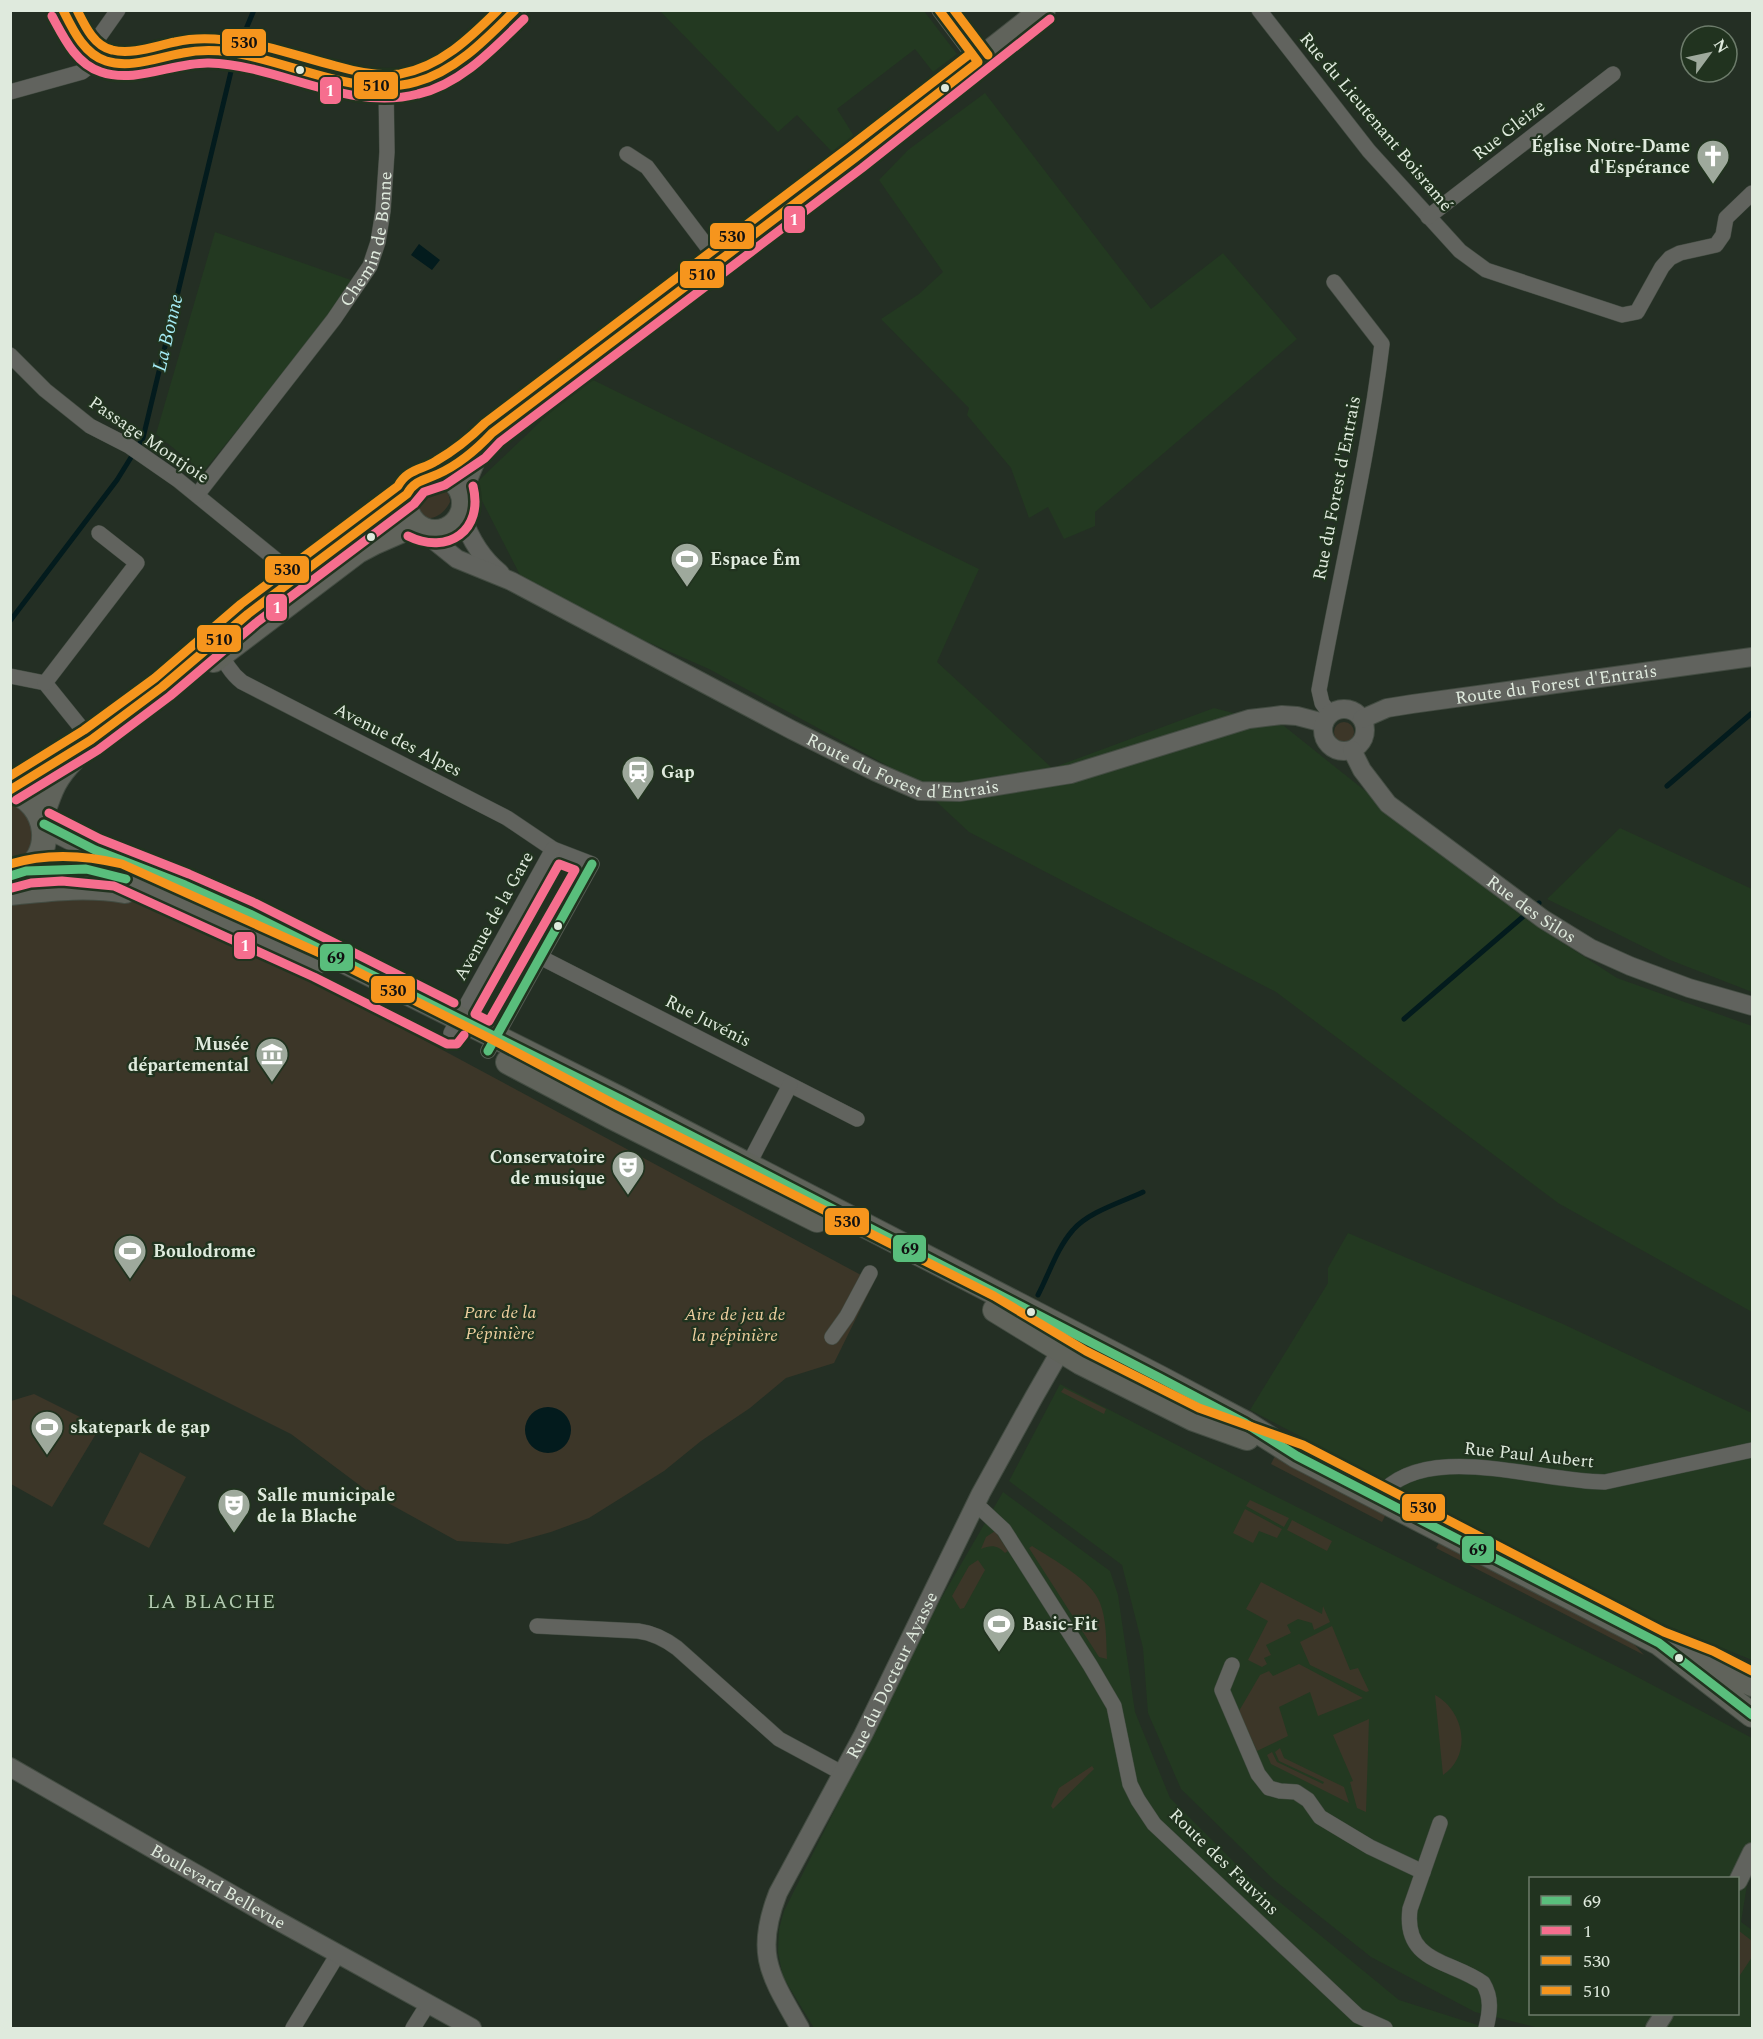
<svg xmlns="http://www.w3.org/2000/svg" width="1763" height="2039" font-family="Spectral,serif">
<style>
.built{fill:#233921;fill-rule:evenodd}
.green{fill:#3c3628}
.water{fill:#031b1d}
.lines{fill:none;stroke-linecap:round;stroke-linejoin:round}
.stream{stroke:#031b1d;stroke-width:5}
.minor-casing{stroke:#434c42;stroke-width:16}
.tertiary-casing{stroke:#434c42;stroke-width:20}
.secondary-casing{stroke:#434c42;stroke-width:22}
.primary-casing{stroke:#434c42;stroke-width:26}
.minor{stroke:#61635e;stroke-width:15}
.tertiary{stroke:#61635e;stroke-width:18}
.secondary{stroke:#61655f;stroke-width:21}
.primary{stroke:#60635b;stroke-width:24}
.bus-1-casing{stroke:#21331f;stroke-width:14}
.bus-2-casing{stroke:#21331f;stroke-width:14}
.bus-3-casing{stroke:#21331f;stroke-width:14}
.bus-4-casing{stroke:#21331f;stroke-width:14}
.bus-1{stroke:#59be7c;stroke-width:9}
.bus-2{stroke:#f66e8e;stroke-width:9}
.bus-3{stroke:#f6951d;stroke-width:9}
.bus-4{stroke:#f6951d;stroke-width:9}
.bus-dot{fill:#dfeadd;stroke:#21331f;stroke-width:2}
.labels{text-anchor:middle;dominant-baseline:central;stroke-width:4.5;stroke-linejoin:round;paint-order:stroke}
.street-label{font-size:18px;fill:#dfeadd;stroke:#21331f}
.poi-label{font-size:18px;font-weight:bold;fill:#dfeadd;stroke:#21331f;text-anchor:start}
.park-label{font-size:18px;font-style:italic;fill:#edce9e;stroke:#21331f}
.water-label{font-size:20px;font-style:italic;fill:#a4ebf4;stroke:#21331f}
.neighbourhood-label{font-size:20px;letter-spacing:1.5px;fill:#b2c9b0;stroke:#21331f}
.line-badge{stroke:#21331f;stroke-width:2}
.badge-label{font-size:16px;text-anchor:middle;font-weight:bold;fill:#fff}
.pale-badge-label{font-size:16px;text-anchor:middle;font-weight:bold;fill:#111}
</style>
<rect width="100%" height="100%" fill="#242f24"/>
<!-- built -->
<path class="built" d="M660,11H924L957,54L933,72L915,49L837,109L854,136L834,154L797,115L778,132Z
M985,93L1151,309L1223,253L1297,339L1095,512V526L1064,539L1048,507L1029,518L1011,468L967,415L969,408L881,319L919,294L943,272L879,180L908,150Z
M215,232L351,280L335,310L203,472L156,434Z
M587,377L979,569L937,662L1052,768L1214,708L1284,726L1523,917L1617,978L1752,1026V1312L1558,1203L1276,992L969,832L912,779L709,669L609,625L522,579L474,485Z
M1620,828L1752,889V992L1670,960L1547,899Z
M1348,1233L1563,1324L1752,1413V1660L1646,1617L1250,1410L1328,1283V1268Z
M1060,1384L1271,1494L1628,1672L1752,1738V1854L1741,1922L1752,1930V2028H1539L1475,2012L1371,1957L1274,1880L1181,1789L1148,1713L1143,1648L1122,1565L1009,1481ZM1530,1878H1738V2014H1530Z
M1003,1492L1110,1571L1118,1595L1135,1712L1170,1798L1248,1876L1399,2000L1487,2028H814L783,1977L778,1952L779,1929L784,1911L939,1602Z"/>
<!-- green -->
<path class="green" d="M437,489C446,489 450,494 450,502C446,511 436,520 425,518L419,512V502L424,496Z
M1334 732a10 10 0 1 1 20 0a10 10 0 1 1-20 0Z
M11,804L17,806L27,814L34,838L27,856L11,866Z
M113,893L153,904L251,947L874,1282L834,1363L786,1378L750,1408L701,1441L664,1471L589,1518L551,1532L508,1544L457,1541L370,1493L291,1434L11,1294V900Z
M1064,1388L1106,1409L1104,1414L1061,1392Z
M34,1394L100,1427L52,1507L11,1484V1401Z
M140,1452L186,1477L149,1548L103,1524Z
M1275,1456L1386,1514L1382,1522L1271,1464Z
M1250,1500L1289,1518L1284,1527L1246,1506Z
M1245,1509L1282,1529L1277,1538L1259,1531L1253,1543L1233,1533Z
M1292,1520L1332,1541L1327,1551L1287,1530Z
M995,1531L1008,1551L1005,1553C997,1545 991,1545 981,1549L986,1537Z
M1439,1543L1632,1642L1644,1655L1436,1548Z
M1032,1546C1052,1559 1092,1580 1100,1603C1107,1621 1106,1641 1107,1659L1099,1657L1029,1548Z
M978,1560L985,1570L964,1608L960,1609L952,1596L969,1566Z
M1261,1582L1322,1614L1323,1606L1330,1622L1314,1630L1312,1623L1298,1619L1287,1625L1291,1633L1266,1645L1271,1655L1264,1658L1267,1664L1262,1667L1248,1660L1268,1621L1246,1609Z
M1332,1626L1350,1670L1358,1668L1369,1691L1366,1692L1310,1665L1300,1642Z
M1299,1664L1363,1698L1318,1716L1310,1692L1279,1707L1288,1736L1257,1751L1239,1711L1260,1675L1269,1671L1273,1676Z
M1435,1695C1464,1711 1473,1754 1443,1775Z
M1369,1719L1366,1812L1357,1808L1350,1782L1353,1781L1333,1735Z
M1280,1748L1284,1758L1344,1787L1349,1803L1271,1764L1267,1755L1272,1752L1277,1762L1323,1784L1324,1782L1279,1761L1275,1752Z
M1092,1766L1094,1769L1053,1809L1051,1806L1059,1788Z
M1738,1930L1752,1941V1957L1738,1978Z"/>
<!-- water -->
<path class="water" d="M419,244L440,260L432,270L411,255Z
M525 1430a23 23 0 1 1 46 0a23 23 0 1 1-46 0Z"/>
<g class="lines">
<!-- stream -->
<path class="stream" d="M238,48L254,10
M10,621L117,480L143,438L234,59
M1667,786L1752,713
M1404,1019L1539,903
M1038,1295C1049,1274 1057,1248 1073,1230C1088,1212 1122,1202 1143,1192"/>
<!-- minor casing -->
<g class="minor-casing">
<g id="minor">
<path d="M939,10L978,62"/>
<path d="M1259,10L1369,151L1460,251L1486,270L1622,315L1637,312L1662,267L1670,258L1680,253L1716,245L1723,235L1726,218L1752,193"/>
<path d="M89,51L118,10"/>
<path d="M10,92L82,72L99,59"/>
<path d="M627,154L647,167L718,261"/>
<path d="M1428,217L1613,74"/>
<path d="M10,355L45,390L90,426L129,446L178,480L296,576"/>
<path id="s1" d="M197,495L334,319L370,266L378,242L383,211L387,152L386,86"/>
<path d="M222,648C221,660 233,675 242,682L507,818L553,849L592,864L488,1051"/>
<path d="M10,676L45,683L91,740"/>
<path d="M45,683L137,563L99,533"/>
<path d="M1330,714L1322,703L1319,690C1340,574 1368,460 1382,344L1334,282"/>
<path d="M540,957L857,1119"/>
<path d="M451,1033L553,849"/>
<path d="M744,1173L790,1085"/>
<path d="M832,1337L847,1316L870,1273"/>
<path d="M1378,1497C1425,1438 1541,1483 1605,1482L1752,1450"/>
<path d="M976,1504L1004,1530L1090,1665L1114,1706L1130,1784L1138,1800L1154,1824L1358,2016L1385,2028"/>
<path d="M537,1626L638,1631C653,1633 665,1639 677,1648L779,1739L842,1773"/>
<path d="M1232,1665L1222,1690L1258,1774L1269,1788L1280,1791L1296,1792L1308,1800L1320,1817L1370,1847L1423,1872"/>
<path d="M1440,1823L1410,1909C1403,1963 1451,1960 1483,1983C1492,1998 1490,2012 1486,2028"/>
<path d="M293,2028L338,1954"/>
<path d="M413,2028L428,2004"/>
</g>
</g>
<!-- tertiary casing -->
<g class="tertiary-casing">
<g id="tertiary">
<path d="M462,516C470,539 481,558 500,573"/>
<path id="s2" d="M421,530L457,559L511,581L792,730L876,772L920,791L960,792L1071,774L1249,719L1282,715L1297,716L1324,723"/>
<circle cx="1344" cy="730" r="21"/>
<path id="s3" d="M1362,719L1387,708L1412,704L1752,657"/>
<path id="s4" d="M1352,750L1362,770L1388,804L1543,919L1590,948L1630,966L1689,988L1752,1006"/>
<path id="s5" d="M10,1767L273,1918L472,2028"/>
<path d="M1738,1881L1752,1852"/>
<path id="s6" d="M800,2028C770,1975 754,1954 778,1893L863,1735L981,1493L1034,1397L1061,1350L1070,1343"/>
<path d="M1655,2028L1664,2014"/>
</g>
</g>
<!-- secondary casing -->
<g class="secondary-casing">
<path id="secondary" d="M63,10C73,29 84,54 105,61C126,69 164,55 186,52C199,50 213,51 227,52C264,57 301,70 337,79C358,84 379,89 400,86C447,80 483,41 516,10"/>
</g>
<!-- primary casing -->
<g class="primary-casing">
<path id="primary" d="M406 503a29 29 0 1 1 58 0a29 29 0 1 1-58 0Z
M461,489L478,448L492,433L855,158L1043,10
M214,660L358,551L375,542L414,525
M10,790L91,740L162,687L248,614L407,494
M10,791C50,801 57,858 19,874
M41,818C50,792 53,779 73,759
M44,824L95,850L185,885L250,914L620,1099L1160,1378L1245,1423L1297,1456L1659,1643L1752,1715
M26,871L86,869L118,875L314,964
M10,893C49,889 86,884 125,891
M508,1062L612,1117L817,1220
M995,1310L1080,1362L1194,1419L1247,1438
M1687,1652L1752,1684"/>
</g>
<!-- minor -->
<use href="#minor" class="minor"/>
<!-- tertiary -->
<use href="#tertiary" class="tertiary"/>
<!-- secondary -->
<use href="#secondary" class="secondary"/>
<!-- primary -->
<use href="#primary" class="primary"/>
<!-- bus-1 casing -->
<g class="bus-1-casing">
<path id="bus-1" d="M44,824L95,850L185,885L250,914L620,1099L1160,1378L1245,1423L1297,1456L1659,1643L1752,1715
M10,876L26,871L86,869L126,879
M488,1051L592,864"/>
</g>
<!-- bus-2 casing -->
<g class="bus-2-casing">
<path id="bus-2" d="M52,16C64,38 76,64 101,72C136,84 174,62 209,63C279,65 348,112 418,94C461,84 494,48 524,19
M408,536C448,556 484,530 473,486
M16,800L98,750L170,696L256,623L414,504L424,492L445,485L485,458L500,442L862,168L1050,19
M49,813L100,839L189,874L255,903L454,1003
M559,864L575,870L489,1021L475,1014Z
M12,888L31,883L62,881L114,886L314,977L447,1044H457L464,1035"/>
</g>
<!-- bus-3 casing -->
<g class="bus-3-casing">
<path id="bus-3" d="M77,10C85,26 94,46 112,50C132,55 155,46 175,42C192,38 208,38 225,40C263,43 300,57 336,66C357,72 379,77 400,74C440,67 470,38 498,10
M954,10L988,55
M10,776L84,730L155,678L241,604L398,486C407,469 422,470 436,461C455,450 470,438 485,423L848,148L971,53
M10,864C46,853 85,855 122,864L324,955L493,1040L618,1106L994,1296L1086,1351L1199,1408L1303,1445L1664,1632L1713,1651L1752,1671"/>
</g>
<!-- bus-4 casing -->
<g class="bus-4-casing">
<path id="bus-4" d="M63,10C73,30 84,54 106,61C131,69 159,57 183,53C198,50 214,50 229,52C288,60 357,99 416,82C456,71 487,38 515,10
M939,10L978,62
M10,790L91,740L162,687L248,614L407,494C415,480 425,480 438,474C458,465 477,449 492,433L855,158L978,62"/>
</g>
<!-- bus-1 -->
<use href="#bus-1" class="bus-1"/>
<!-- bus-2 -->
<use href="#bus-2" class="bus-2"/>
<!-- bus-3 -->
<use href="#bus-3" class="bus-3"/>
<!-- bus-4 -->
<use href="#bus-4" class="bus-4"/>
</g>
<!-- icons -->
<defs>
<g id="church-pin" transform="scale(1.725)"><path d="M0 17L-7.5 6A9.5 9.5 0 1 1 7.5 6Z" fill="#9ea99c" stroke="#21331f"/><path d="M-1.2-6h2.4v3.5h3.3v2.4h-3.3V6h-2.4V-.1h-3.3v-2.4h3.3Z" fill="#fff"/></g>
<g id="stadium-pin" transform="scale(1.725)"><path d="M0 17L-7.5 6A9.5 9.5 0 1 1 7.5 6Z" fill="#9ea99c" stroke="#21331f"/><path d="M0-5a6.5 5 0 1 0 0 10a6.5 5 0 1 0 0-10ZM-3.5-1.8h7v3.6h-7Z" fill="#fff"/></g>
<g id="station-pin" transform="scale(1.725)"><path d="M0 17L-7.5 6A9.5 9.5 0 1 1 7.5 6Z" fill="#9ea99c" stroke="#21331f"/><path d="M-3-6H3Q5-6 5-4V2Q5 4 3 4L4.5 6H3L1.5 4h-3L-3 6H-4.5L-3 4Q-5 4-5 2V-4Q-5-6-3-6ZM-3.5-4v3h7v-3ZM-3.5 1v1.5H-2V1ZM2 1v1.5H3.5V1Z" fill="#fff"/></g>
<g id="museum-pin" transform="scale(1.725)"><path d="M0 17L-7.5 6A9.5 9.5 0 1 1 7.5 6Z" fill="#9ea99c" stroke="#21331f"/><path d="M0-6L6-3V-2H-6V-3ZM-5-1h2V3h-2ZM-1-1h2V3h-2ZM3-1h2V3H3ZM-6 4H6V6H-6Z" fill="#fff"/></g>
<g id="theatre-pin" transform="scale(1.725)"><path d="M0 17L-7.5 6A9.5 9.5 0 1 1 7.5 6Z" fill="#9ea99c" stroke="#21331f"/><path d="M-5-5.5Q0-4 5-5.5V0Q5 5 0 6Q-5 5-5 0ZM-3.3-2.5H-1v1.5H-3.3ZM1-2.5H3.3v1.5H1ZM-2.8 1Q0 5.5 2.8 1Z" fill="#fff"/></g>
</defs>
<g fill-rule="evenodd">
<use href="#church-pin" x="1713" y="156"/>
<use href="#stadium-pin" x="687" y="559"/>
<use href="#station-pin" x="638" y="772"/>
<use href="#museum-pin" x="272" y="1054"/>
<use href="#theatre-pin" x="628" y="1167"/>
<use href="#stadium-pin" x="130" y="1251"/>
<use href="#stadium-pin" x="47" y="1427"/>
<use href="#theatre-pin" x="234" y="1505"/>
<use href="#stadium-pin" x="999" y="1624"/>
</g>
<!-- markers -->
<g class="bus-dot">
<circle cx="300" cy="70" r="5"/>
<circle cx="945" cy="88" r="5"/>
<circle cx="371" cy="537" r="5"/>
<circle cx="558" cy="926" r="5"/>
<circle cx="1031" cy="1312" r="5"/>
<circle cx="1679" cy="1658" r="5"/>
</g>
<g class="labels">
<!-- street labels -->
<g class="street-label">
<text transform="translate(1376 122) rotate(50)">Rue du Lieutenant Boisramé</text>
<text transform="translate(1509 130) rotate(-38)">Rue Gleize</text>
<text stroke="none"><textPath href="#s1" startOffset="312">Chemin de Bonne</textPath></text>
<text transform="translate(149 440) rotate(34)">Passage Montjoie</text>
<text transform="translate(1337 488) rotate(-79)">Rue du Forest d'Entrais</text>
<text stroke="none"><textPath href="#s3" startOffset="198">Route du Forest d'Entrais</textPath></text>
<text transform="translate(398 740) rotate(27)">Avenue des Alpes</text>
<text stroke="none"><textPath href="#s2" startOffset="542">Route du Forest d'Entrais</textPath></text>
<text stroke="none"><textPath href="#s4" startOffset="243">Rue des Silos</textPath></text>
<text transform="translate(494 916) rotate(-61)">Avenue de la Gare</text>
<text transform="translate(708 1021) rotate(27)">Rue Juvénis</text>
<text transform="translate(1529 1455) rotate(6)">Rue Paul Aubert</text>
<text stroke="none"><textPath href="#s6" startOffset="390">Rue du Docteur Ayasse</textPath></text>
<text transform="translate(1224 1862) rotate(44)">Route des Fauvins</text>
<text stroke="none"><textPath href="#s5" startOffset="240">Boulevard Bellevue</textPath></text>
</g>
<!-- poi labels -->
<g class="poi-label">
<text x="1690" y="146" text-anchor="end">Église Notre-Dame<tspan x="1690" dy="21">d'Espérance</tspan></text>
<text x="710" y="559">Espace Êm</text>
<text x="661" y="772">Gap</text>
<text x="249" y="1044" text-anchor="end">Musée<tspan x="249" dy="21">départemental</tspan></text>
<text x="605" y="1157" text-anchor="end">Conservatoire<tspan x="605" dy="21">de musique</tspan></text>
<text x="153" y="1251">Boulodrome</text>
<text x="70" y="1427">skatepark de gap</text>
<text x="257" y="1495">Salle municipale<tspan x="257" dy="21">de la Blache</tspan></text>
<text x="1022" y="1624">Basic-Fit</text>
</g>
<!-- park labels -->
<g class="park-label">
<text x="500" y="1312">Parc de la<tspan x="500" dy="21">Pépinière</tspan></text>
<text x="735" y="1314">Aire de jeu de<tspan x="735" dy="21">la pépinière</tspan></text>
</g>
<!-- water labels -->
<g class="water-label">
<text transform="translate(168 333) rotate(-77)">La Bonne</text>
</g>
<!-- neighbourhood labels -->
<g class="neighbourhood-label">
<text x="212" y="1602">LA BLACHE</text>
</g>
</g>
<g class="line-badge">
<rect x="221" y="28" width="46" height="29" rx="6" fill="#f6951d"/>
<rect x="353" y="71" width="46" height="29" rx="6" fill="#f6951d"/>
<rect x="319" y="76" width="23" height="29" rx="6" fill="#f66e8e"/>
<rect x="783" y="205" width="23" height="29" rx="6" fill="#f66e8e"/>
<rect x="709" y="222" width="46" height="28" rx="6" fill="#f6951d"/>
<rect x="679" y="260" width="46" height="29" rx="6" fill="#f6951d"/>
<rect x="264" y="555" width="46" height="29" rx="6" fill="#f6951d"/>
<rect x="265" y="593" width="23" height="29" rx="6" fill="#f66e8e"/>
<rect x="196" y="624" width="46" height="29" rx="6" fill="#f6951d"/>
<rect x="233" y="931" width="23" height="29" rx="6" fill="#f66e8e"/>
<rect x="319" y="943" width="35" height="29" rx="6" fill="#59be7c"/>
<rect x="370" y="975" width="46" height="29" rx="6" fill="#f6951d"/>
<rect x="824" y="1207" width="46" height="29" rx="6" fill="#f6951d"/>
<rect x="892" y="1234" width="35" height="29" rx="6" fill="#59be7c"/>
<rect x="1401" y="1493" width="45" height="29" rx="6" fill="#f6951d"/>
<rect x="1461" y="1535" width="34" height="29" rx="6" fill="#59be7c"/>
</g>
<g class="badge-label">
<text x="330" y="96">1</text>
<text x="794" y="225">1</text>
<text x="277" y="613">1</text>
<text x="245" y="951">1</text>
</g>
<g class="pale-badge-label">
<text x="244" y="48">530</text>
<text x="376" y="91">510</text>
<text x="732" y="242">530</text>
<text x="702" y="280">510</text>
<text x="287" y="575">530</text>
<text x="219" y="645">510</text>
<text x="336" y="963">69</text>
<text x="393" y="996">530</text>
<text x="847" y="1227">530</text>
<text x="910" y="1254">69</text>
<text x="1423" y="1513">530</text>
<text x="1478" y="1555">69</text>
</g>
<!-- border -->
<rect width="1763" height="2039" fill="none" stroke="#dfeadd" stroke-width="24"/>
<!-- legend -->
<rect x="1529" y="1877" width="210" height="138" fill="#21331f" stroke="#6d7c6b" stroke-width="1.5"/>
<rect x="1541" y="1896" width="30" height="9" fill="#59be7c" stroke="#6d7c6b" stroke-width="1.5"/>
<text x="1583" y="1907" font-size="18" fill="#dfeadd">69</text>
<rect x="1541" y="1926" width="30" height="9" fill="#f66e8e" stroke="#6d7c6b" stroke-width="1.5"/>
<text x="1583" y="1937" font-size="18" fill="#dfeadd">1</text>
<rect x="1541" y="1956" width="30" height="9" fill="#f6951d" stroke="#6d7c6b" stroke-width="1.5"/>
<text x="1583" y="1967" font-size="18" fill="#dfeadd">530</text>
<rect x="1541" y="1986" width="30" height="9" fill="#f6951d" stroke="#6d7c6b" stroke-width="1.5"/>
<text x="1583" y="1997" font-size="18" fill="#dfeadd">510</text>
<!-- north arrow -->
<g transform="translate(1709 54) rotate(57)"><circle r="28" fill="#21331f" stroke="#6d7c6b" stroke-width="1.5"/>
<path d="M0-4.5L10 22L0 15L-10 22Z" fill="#9ea99c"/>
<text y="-9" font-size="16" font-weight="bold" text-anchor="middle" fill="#dfeadd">N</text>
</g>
</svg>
